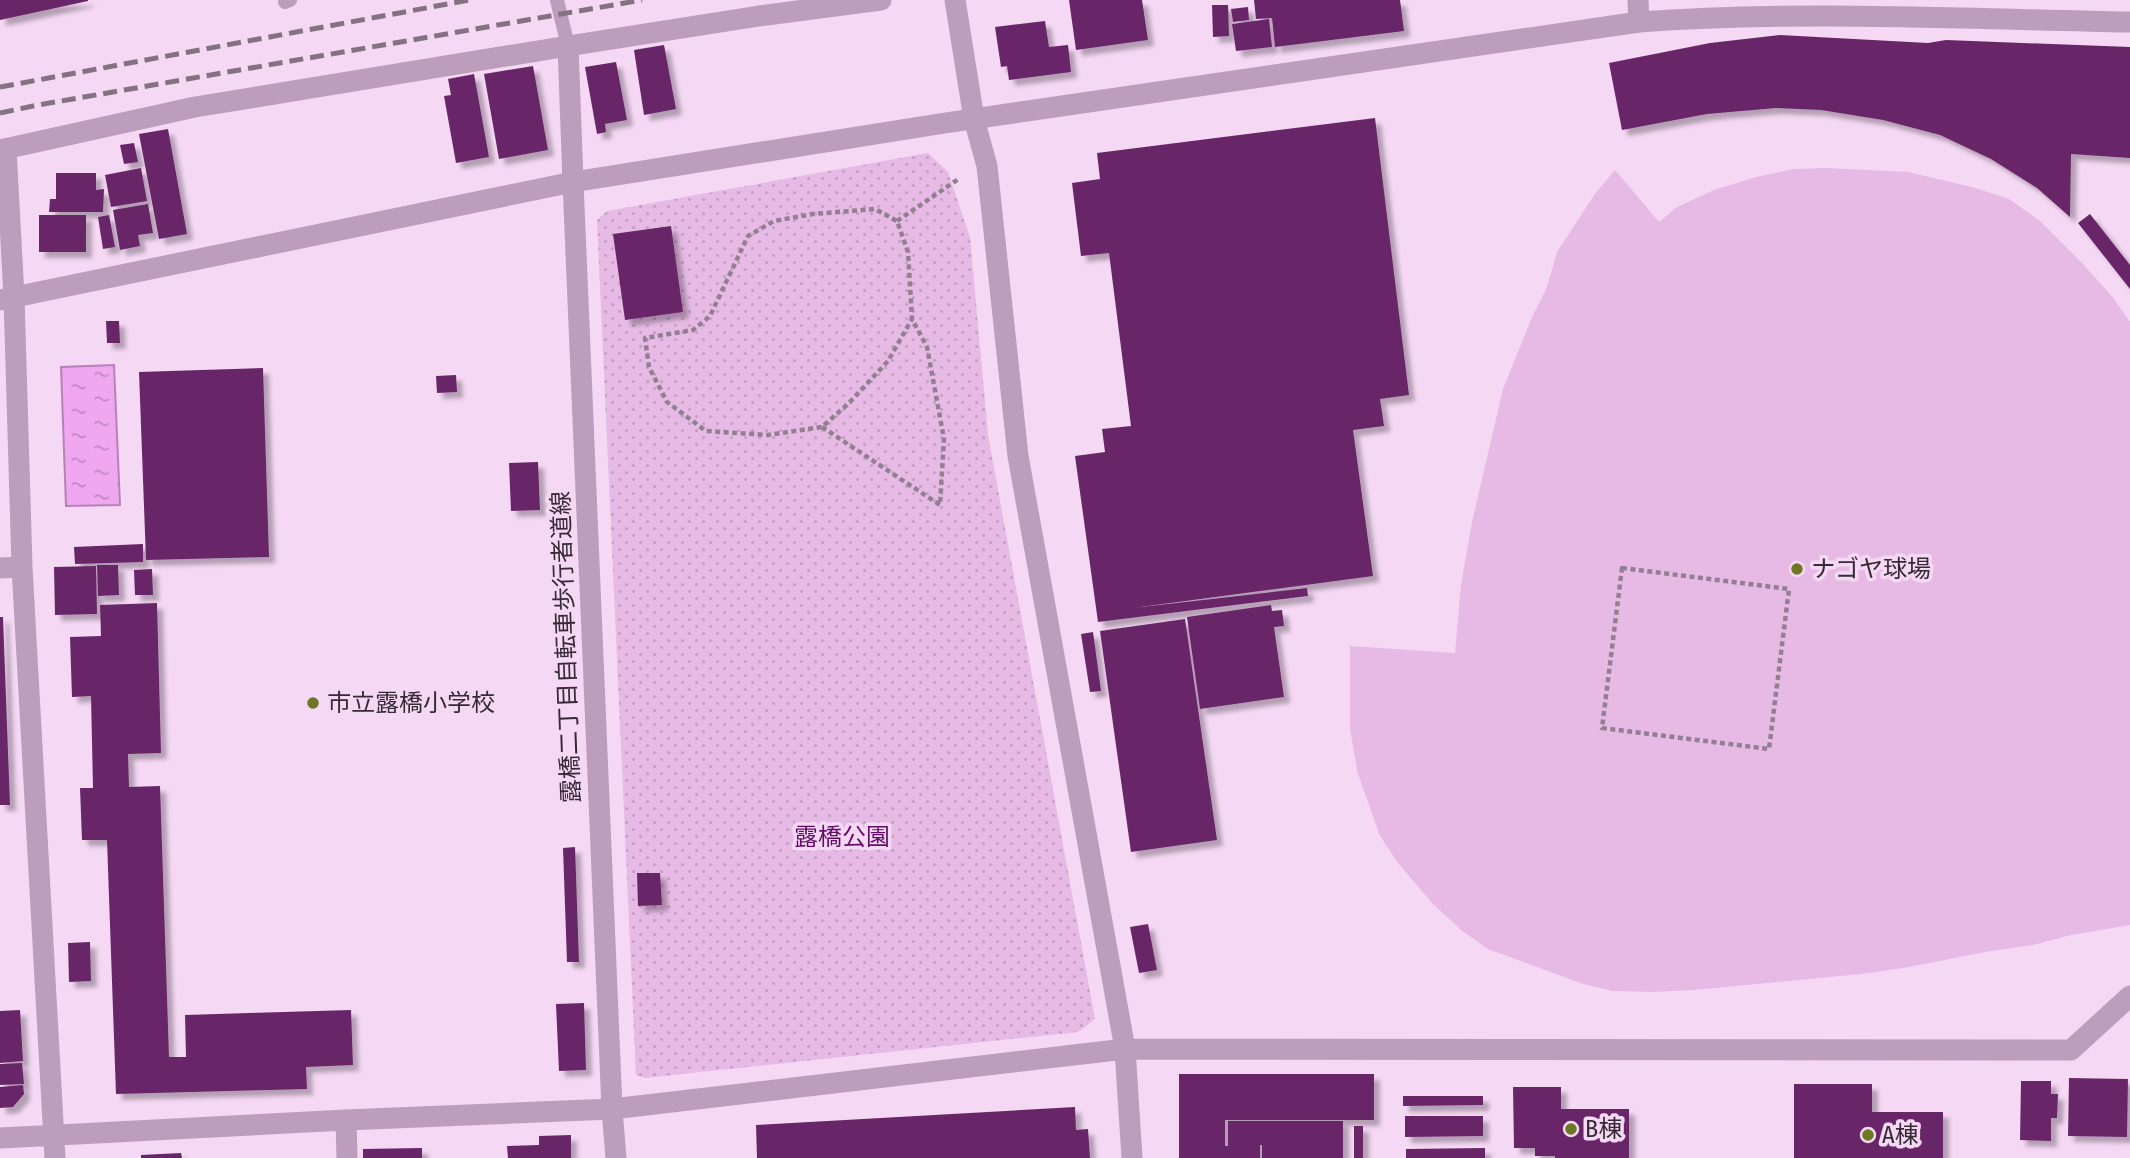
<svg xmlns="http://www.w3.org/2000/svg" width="2130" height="1158" font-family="'Fira Sans Condensed','Noto Sans JP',sans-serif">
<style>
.grass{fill:#e6bae4}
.park{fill:url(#park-dots)}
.water{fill:url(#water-ripples);stroke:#b782b7;stroke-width:2}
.building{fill:#672768;filter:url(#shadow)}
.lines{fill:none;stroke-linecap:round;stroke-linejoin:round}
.path{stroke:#937f92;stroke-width:4.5;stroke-dasharray:5 3.5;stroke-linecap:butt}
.service{stroke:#bc9dbb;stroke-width:14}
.pedestrian{stroke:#bc9dbb;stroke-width:21}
.minor{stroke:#bc9dbb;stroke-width:21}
.tertiary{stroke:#bc9dbb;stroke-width:21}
.rail{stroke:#847283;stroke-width:5;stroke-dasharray:14 7;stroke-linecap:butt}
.poi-dot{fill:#6d7824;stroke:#f5d8f4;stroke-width:2.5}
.labels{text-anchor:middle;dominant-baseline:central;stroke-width:7;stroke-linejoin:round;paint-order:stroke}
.poi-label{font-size:24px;fill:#352a35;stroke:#f5d8f4;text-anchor:start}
.street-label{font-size:24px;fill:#352a35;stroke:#f5d8f4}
.park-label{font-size:24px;fill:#640d67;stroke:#f5d8f4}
</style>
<defs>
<pattern id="park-dots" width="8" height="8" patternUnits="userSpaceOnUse" patternTransform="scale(1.75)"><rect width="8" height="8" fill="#e6bae4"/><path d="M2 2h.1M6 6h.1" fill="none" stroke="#c6a0c4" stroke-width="1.8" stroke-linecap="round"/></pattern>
<pattern id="water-ripples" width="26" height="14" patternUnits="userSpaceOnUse" patternTransform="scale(1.75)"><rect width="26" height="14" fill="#efa7ef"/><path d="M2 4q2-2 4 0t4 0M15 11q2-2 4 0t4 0" fill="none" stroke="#c288c2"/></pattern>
<filter id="shadow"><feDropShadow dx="6" dy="6" stdDeviation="2" flood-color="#0004"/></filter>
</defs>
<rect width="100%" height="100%" fill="#f5d8f4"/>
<!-- grass -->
<path class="grass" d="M1826,168L1908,172L1972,187L2009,199L2040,221L2079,260L2111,295L2130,322V925L2071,935L2033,945L1991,951L1903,968L1861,974L1694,990L1653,992L1613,991L1583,984L1488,949L1461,930L1432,903L1398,863L1380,836L1358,774L1350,729V646L1455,653L1461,585L1472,522L1503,389L1533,315L1547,287L1557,252L1595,194L1615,170L1659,222L1677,207L1714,190L1756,177L1794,169Z"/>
<!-- park -->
<path class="park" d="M928,153L948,172L970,237L988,435L1095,1019L1078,1032L645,1078L636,1075L597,220L607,211Z"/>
<!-- water -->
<path class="water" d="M114,365L120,505L66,506L61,367Z"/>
<!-- building -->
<path class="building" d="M0,0H88V1L0,20Z
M1069,0H1142L1148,40L1076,50Z
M1254,0H1400L1404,31L1275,47L1272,18L1256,19Z
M1212,5H1228L1229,36L1213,37Z
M1248,7L1249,20L1233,22L1231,9Z
M1269,19L1272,47L1236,51L1232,24Z
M1045,21L1049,47L1068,45L1071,72L1009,80L1007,66L1001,67L995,27Z
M1780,35L1928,43L1946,40L2130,47V158L2071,154L2070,217L2037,188L1991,159L1940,135L1883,120L1821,110L1776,108L1707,114L1622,130L1609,63L1710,43Z
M664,45L676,109L644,115L634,50Z
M616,62L627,120L605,124L606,132L597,134L585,67Z
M533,66L548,150L499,159L484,74Z
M474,74L489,157L456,163L444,96L451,95L448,79Z
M1375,118L1409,395L1380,399L1384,426L1353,430L1373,576L1133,608L1307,588L1308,596L1098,622L1075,456L1105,452L1102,429L1131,426L1109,253L1081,256L1072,183L1100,179L1097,153Z
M168,129L187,234L159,239L139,134Z
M134,143L138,162L124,164L120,145Z
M141,168L147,201L111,207L105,175Z
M56,173H96V190L104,189L103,212H49L50,199H56Z
M148,204L153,233L138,235L140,246L120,250L113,210Z
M2090,214L2130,265V289L2078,223Z
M39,215H86V252H39Z
M109,215L115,247L103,249L98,217Z
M671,226L683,312L625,320L613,234Z
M106,321H119L120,343H107Z
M263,368L269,557L146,560L139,372Z
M456,375L457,392L437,393L436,376Z
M538,462L540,510L511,511L509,463Z
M143,544V562L75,564L74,547Z
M97,565H118L119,595L98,596Z
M96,566L97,614L55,615L54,567Z
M152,569L153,595H135L134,570Z
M157,603L161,753L128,754L129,787L160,786L169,1057H186L185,1015L351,1010L353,1065L306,1067L307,1089L116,1094L107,840H82L80,788H93L91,696L72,697L70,637L101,636L100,605Z
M1271,605L1272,611L1282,610L1284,626L1274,627L1284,697L1200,709L1187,617Z
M0,617H3L10,805H0Z
M1185,619L1217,840L1131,852L1100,631Z
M1093,632L1101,691L1090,692L1081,634Z
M575,847L579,962H567L563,848Z
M637,873H660L662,905L638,906Z
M1148,924L1157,970L1139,973L1130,927Z
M90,942L91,981L69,982L68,943Z
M584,1003L586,1070L559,1071L556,1004Z
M20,1010L23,1061L0,1063V1011Z
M22,1063L24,1084L0,1085V1064Z
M1179,1074H1374V1120H1225V1146H1228V1121H1343V1158H1262V1145H1260V1158H1179Z
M2069,1078L2128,1079L2127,1137L2068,1136Z
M2021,1081H2051V1094H2058L2057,1118H2051V1141L2020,1140Z
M1794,1084H1872V1112H1943V1158H1794Z
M23,1085L24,1094L13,1107L0,1108V1087Z
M1513,1087H1561V1109H1629V1158H1555V1156H1535V1148H1514Z
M1403,1096H1483V1105L1403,1106Z
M1075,1107L1076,1130L1088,1129L1090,1158H757L756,1125Z
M1405,1116H1483V1136L1405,1137Z
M1354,1126H1363V1158H1354Z
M571,1135V1158H508L507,1146L539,1145V1136Z
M422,1148V1158H363V1149Z
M1485,1148V1158H1406V1149Z
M181,1153L182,1158H141V1155Z"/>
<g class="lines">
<!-- path -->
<path class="path" d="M897,221L960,178
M822,427L940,505L944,439L927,347L912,319L908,252L897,221L875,209L813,214L774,221L748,236L710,316L693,330L645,338L649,367L667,402L706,431L768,435L822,427L849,403L888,361L912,319
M1622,568L1789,589L1769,749L1602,728Z"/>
<!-- service -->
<path class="service" d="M557,0L568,46
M285,2L290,0"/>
<!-- pedestrian -->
<path class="pedestrian" d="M573,182L612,1109"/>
<!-- minor -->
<path class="minor" d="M955,0L974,119L987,166L1018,456L1125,1049L1132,1158
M1638,0L1639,22
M568,46L573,182
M6,149L14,297L22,567L55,1158
M0,150L195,107L568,46L759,16L881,0
M0,568L22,567
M612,1109L616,1158
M346,1120L347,1158
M0,1138L346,1120L612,1109L1125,1049L2071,1050L2130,996"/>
<!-- tertiary -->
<path class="tertiary" d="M0,300L573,182L945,123L1639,22C1802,10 1967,19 2130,22"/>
<!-- rail -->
<path class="rail" d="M0,87L469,0
M0,113L38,105L642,0"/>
</g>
<!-- markers -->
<g class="poi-dot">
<circle cx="1797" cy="569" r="7"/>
<circle cx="313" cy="703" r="7"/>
<circle cx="1571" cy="1129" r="7"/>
<circle cx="1868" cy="1135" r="7"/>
</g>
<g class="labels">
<!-- poi labels -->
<g class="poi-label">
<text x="1811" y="569">ナゴヤ球場</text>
<text x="327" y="703">市立露橋小学校</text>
<text x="1585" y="1129">B棟</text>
<text x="1882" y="1135">A棟</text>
</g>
<!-- street labels -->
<g class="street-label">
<text transform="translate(566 647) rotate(-92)">露橋二丁目自転車歩行者道線</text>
</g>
<!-- park labels -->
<g class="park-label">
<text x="842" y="837">露橋公園</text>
</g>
</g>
</svg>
